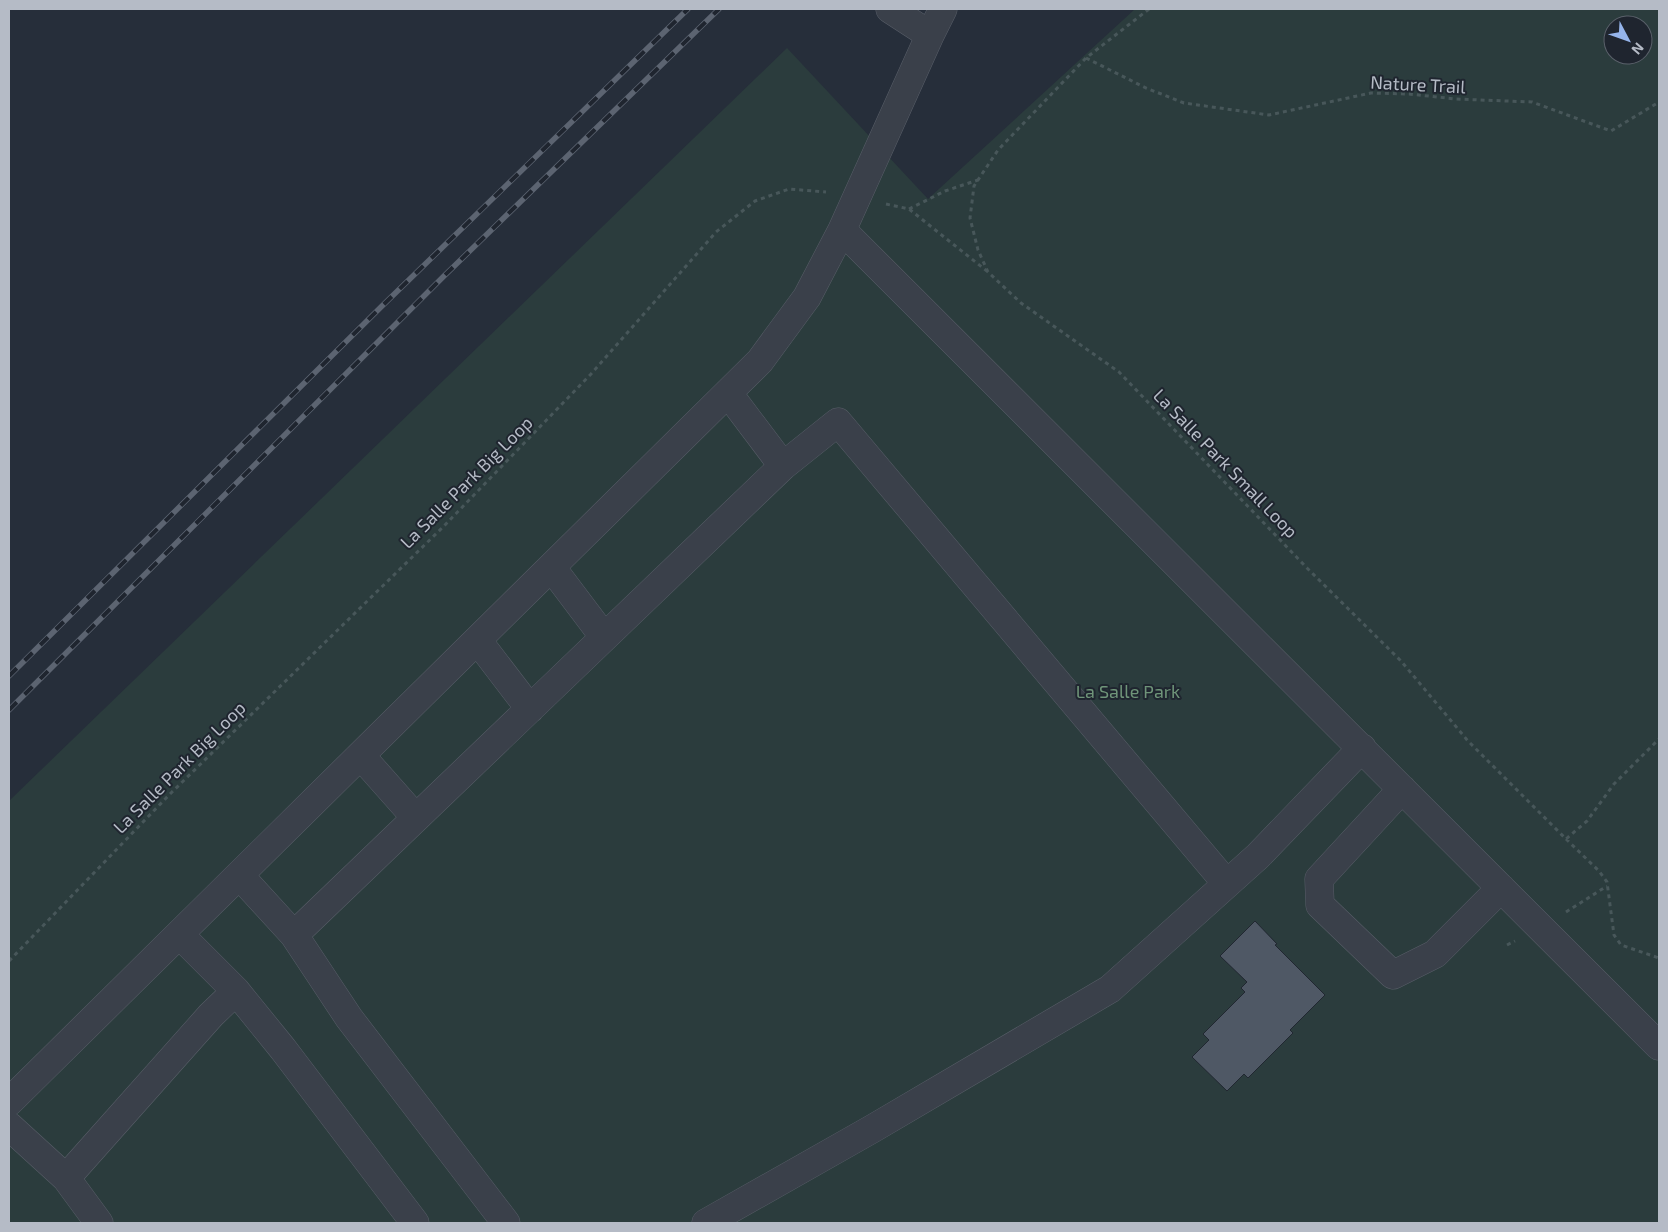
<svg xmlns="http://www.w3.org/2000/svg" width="1668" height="1232" font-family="'Exo 2',sans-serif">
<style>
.green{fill:#2b3c3d;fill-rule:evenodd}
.building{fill:#4f5865;stroke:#212731}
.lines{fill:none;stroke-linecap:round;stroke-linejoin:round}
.minor-casing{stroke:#585e68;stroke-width:29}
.path{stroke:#48575a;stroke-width:3;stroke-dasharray:4 4;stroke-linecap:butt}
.minor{stroke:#3a404a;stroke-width:28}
.rail-casing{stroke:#5c6471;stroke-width:5.5}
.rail{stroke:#1f252f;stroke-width:4;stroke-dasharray:11;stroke-linecap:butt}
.labels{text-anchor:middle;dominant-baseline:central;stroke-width:4;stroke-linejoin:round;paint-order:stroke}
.street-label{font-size:18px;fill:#b5bbc6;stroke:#1f252f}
.park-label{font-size:18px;fill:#6f9479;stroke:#1f252f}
</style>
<rect width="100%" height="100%" fill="#262e3a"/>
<!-- green -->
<path class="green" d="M1135,9H1659V1223H9V801L787,48L928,199ZM1613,25H1643V55H1613Z"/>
<!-- building -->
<path class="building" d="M1255,921L1277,944L1275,945L1325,995L1290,1030L1293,1033L1248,1078L1244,1074L1227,1091L1192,1057L1209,1040L1203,1034L1245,992L1241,988L1247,982L1220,956Z"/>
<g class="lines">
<!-- minor casing -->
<g class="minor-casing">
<path id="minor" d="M890,9L930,35
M842,230L1659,1046
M728,393L783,466
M552,568L604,637
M478,641L530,709
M361,756L416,818
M1402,789L1319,879L1320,905L1393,975L1435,954L1501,888
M240,876L294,935L349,1018L506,1223
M180,935L236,991L283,1049L415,1223
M294,935L783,466L838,422L1227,884
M9,1102L760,361L807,297L842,230L930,35L943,9
M9,1126L66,1178L99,1223
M66,1178L211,1015L236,991
M706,1223L872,1129L1110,989L1258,856L1362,748"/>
</g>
<!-- path -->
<path class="path" d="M1149,9L1086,58L998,150L974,186L970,218L978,250L988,272L1021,303L1119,372L1307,568L1401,661L1468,741L1566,839L1587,821L1614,784L1659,739
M1086,58L1146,88L1184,103L1269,115L1371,93L1409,94L1456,99L1532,102L1611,131L1659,102
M886,204L909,209L988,272
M909,209L945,191L978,180
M1566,839L1599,871L1607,882L1614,935L1621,945L1659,958
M1566,912L1607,886
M1507,945L1515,941
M9,961L170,794L444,526L591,374L716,232L755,201L789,189L826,192"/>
<!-- minor -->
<use href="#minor" class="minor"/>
<!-- rail casing -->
<g class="rail-casing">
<path id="rail" d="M9,676L381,307L688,9
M9,710L444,276L719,9"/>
</g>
<!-- rail -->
<use href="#rail" class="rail"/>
</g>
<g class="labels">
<!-- street labels -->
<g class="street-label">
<text transform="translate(1418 84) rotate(3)">Nature Trail</text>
<text transform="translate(1226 463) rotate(46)">La Salle Park Small Loop</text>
<text transform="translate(466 482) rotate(-45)">La Salle Park Big Loop</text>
<text transform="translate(179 767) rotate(-45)">La Salle Park Big Loop</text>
</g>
<!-- park labels -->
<g class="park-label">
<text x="1128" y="691">La Salle Park</text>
</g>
</g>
<!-- border -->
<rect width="1668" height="1232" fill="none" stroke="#b5bbc6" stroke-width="20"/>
<!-- north arrow -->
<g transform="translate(1628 40) rotate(131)"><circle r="24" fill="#1f252f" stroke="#5b616b"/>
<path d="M0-4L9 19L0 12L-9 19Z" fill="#95b4eb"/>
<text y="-8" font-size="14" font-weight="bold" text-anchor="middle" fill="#b5bbc6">N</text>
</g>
</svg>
